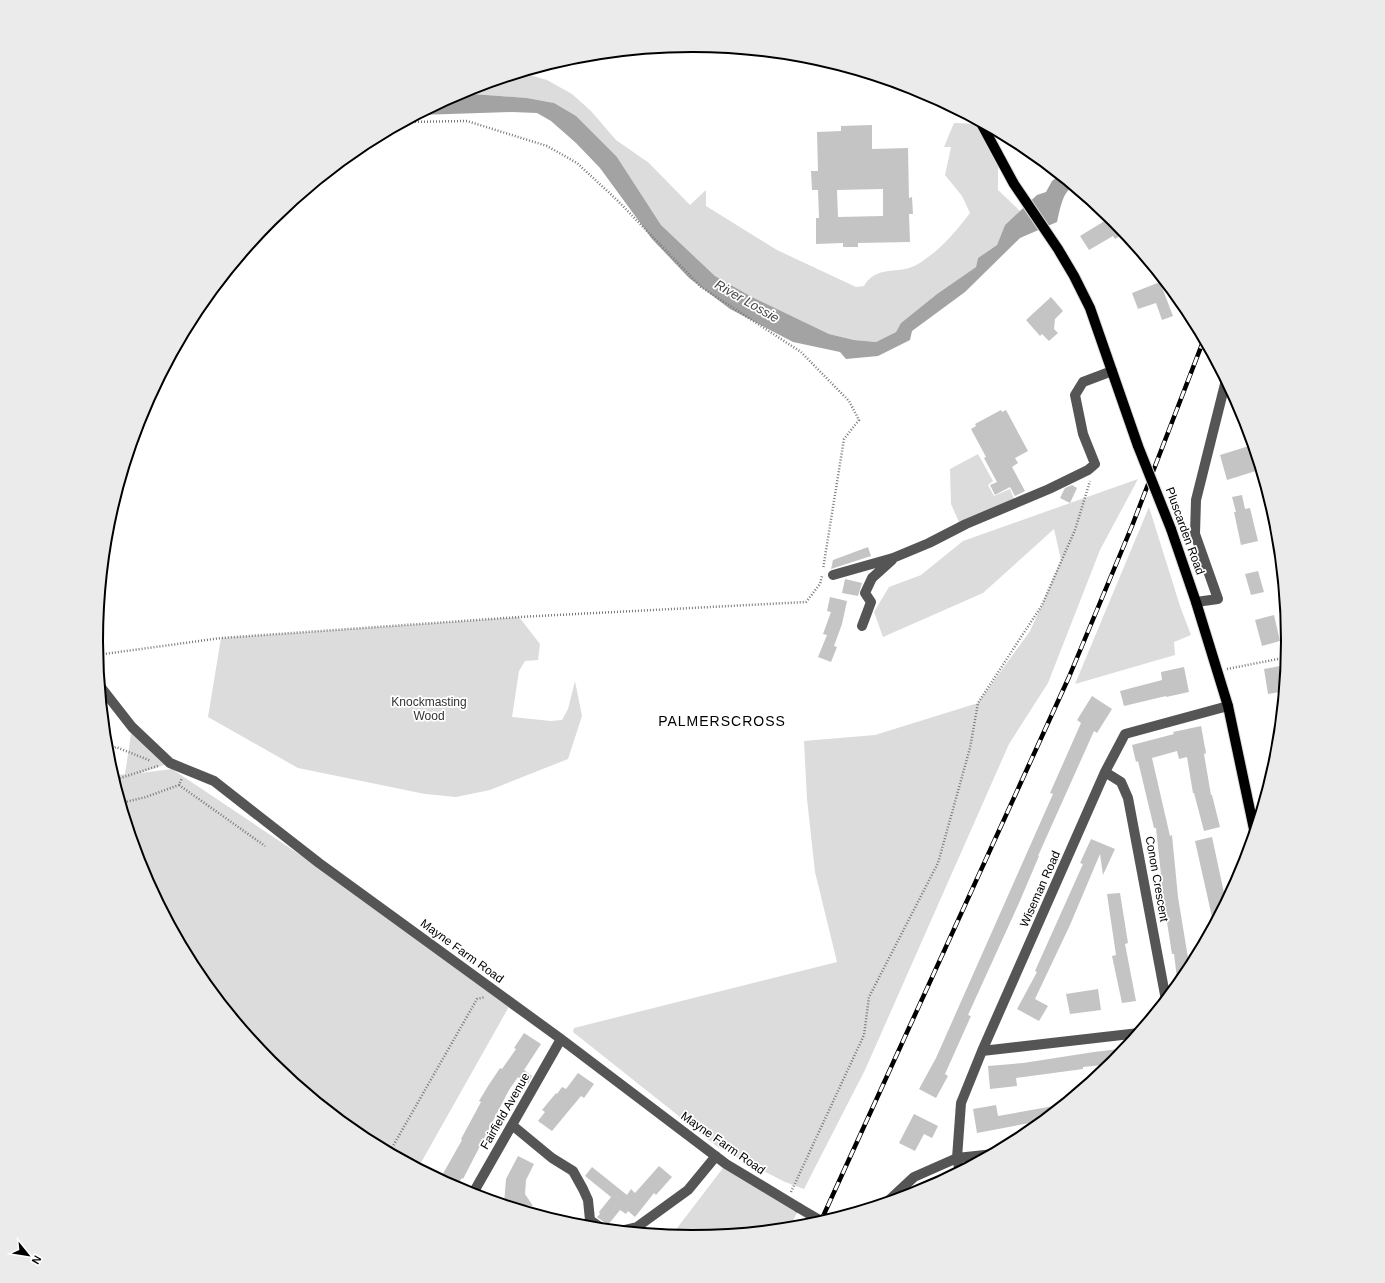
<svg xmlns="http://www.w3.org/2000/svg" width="1385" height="1283" font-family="Arial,sans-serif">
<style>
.green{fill:#dcdcdc}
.water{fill:#a3a3a3}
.building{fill:#c4c4c4;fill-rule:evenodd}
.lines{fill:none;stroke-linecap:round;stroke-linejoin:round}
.major-casing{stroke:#dbdbdb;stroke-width:12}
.path{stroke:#777;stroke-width:2.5;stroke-dasharray:1 2;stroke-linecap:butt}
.minor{stroke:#555;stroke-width:10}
.major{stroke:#000;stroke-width:10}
.rail-casing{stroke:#000;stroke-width:4.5}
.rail{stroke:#fff;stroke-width:3;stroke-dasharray:9;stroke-linecap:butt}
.major-bridge-casing{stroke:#dbdbdb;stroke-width:12;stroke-linecap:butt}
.minor-bridge{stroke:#555;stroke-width:10}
.major-bridge{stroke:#000;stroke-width:10}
.labels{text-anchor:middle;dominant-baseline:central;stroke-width:3.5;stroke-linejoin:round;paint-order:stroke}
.street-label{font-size:12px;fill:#000;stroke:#fff}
.park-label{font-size:12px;fill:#333;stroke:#fff}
.water-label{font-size:13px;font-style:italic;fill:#444;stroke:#fff}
.quarter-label{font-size:14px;letter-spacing:1px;fill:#000;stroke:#fff}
.rim{fill:none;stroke:#000;stroke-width:2}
</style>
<rect width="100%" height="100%" fill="#fff"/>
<!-- green -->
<path class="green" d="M523,73L547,80L572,94L591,111L616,140L649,163L690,205L706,190V206L777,250L856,287L864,286C874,269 888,272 905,269C911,268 919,264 924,260C942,248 957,230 970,213L962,196L945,175L951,147H944L954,123L981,124L998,156V190L1020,211L1005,225L997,245L978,258L976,267L937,294L901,323L896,332L876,342L854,340L829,334L752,297L715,276L661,225L617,157L554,103L527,98L472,94L454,96L464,90Z
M978,454L993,481L988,485L994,496L1010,489L1014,499L959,522L951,504L950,469Z
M1138,479L1100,550L1048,683L1009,744L865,1070L804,1189L785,1182L719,1148L573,1032L574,1028L837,962L815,872L807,799L804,741L875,735L978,703L1030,631L1045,598L1061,560L1054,529L983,593L883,637L874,612L889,587L921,575L963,541Z
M1149,507L1180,606L1191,635L1174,642L1175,655L1075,684Z
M519,617L540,644L538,660L525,661L519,671L512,717L551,721L562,720L568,709L575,681L582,716L568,759L490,790L456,797L425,794L298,768L208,717L221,638Z
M132,727L170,763L140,773L172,769L405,925L511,1003L418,1168L361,1137L271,1063L196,973L141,870L113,776L125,774Z
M726,1164L799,1208L790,1228L692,1238L671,1236Z"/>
<!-- water -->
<path class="water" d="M472,94L527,98L554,103L576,116L617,157L661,225L715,276L752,297L829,334L854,340L876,342L896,332L901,323L937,294L976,267L978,258L997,245L1005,225L1037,195L1046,192L1052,181L1060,175L1073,186C1062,193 1060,210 1057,222L1020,238L965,292L912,331L910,340L878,356L846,359L840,352L793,342L730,309L689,278L652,239L600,168L576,143L551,121L537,113L512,112L419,115L454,96Z"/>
<!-- building -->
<path class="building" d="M872,125V149L908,148L909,198L912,197L913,214H909L910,242L858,243V247H843V243L816,244V218H819L818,190H812L811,171H818L817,132L841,131V126ZM883,189V216L838,217L837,190Z
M1111,217L1125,233L1115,239L1113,236L1089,250L1080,236Z
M1160,282L1173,316L1162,320L1156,303L1138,309L1132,293Z
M1051,297L1063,311L1055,319L1054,329L1058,333L1049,341L1042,334L1040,336L1026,320Z
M1001,410L1002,412L1006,410L1028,451L1015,458L1018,463L1012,467L1025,491L1015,496L1010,487L995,495L990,485L997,482L984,458L986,457L971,429L976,426L975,424Z
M1252,445L1259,470L1227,480L1220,455Z
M1072,485L1077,488L1070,503L1060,498L1065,488Z
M1242,495L1245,509L1250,508L1258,541L1241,545L1234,512H1236L1232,497Z
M868,547L871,556L831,569L833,560Z
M1258,571L1264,592L1251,595L1245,574Z
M845,579L862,583L858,596L842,593Z
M830,597L847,601L842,624L834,646L837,647L831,662L818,657L827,635L823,634L831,612L827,611Z
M1274,615L1280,641L1262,646L1255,620Z
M1280,666L1284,691L1268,694L1264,669Z
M1184,667L1189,692L1166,697V696L1124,706L1120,691L1162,680L1161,672Z
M1092,696L1112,709L1097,733L1094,731L1038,856H1039L1019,903L968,1015L971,1016L945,1074L948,1076L936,1098L919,1089L936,1058L1053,794L1050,793L1081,723L1077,720Z
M1201,726L1206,753L1204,754L1211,795H1212L1220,827L1204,831L1194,793H1193L1187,757L1179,759L1177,751L1152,758L1170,836L1172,835L1178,897L1190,970L1178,986L1174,954H1172L1164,903L1156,828H1154L1138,761L1136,762L1132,745L1174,734L1173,732Z
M1212,837L1226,902L1214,926L1195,841Z
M1091,839L1115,849L1103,875L1100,854L1070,925L1035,999L1048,1006L1039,1021L1017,1009L1037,972L1035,971L1083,864L1080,863Z
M1120,893L1128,943L1125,944L1136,1001L1122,1003L1112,956L1116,955L1107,894Z
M1098,989L1101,1010L1070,1014L1066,994Z
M524,1033L541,1044L524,1070L532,1076L528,1084L518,1077L509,1090L463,1179L462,1178L455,1188L440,1179L462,1140L461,1139L481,1102L479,1101L488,1086L500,1068L502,1069L516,1049L514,1048Z
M1127,1048L1113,1064L1083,1067V1069L1016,1078L1017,1086L990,1089L988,1066L1023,1063L1094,1052Z
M578,1073L594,1084L584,1098L581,1096L552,1131L538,1121L545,1112L542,1110L556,1093L557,1094L562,1087L566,1089Z
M1065,1104L1045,1120L977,1133L973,1109L996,1105L998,1116Z
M914,1114L938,1126L932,1138L924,1134L915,1151L899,1143Z
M518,1156L534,1164L526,1180L525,1194L533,1206L504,1204L506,1179Z
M659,1166L672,1177L656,1195L654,1193L635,1217L628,1211L626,1214L620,1210L608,1225L597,1217L600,1214L599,1212L611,1197L585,1176L592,1167L627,1195L631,1189L635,1193Z"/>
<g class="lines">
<!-- major casing -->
<g class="major-casing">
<path id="major" d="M981,123L1014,184L1058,249L1074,276L1090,308L1138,446
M1171,529L1196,602L1228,706L1255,834"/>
</g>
<!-- path -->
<path class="path" d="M406,122L467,121L547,146L577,163L617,200L701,287L801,352L849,401L859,420L844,439L823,569
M97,655L221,638L519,617L806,602L820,584L822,576
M1227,669L1288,657
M107,752L116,747L151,761
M114,780L158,766
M179,785L265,846
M121,803L146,797L179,785L182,778
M389,1153L477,999L485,997
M791,1192L864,1035L869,997L938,863L970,748L978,703L1042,605L1075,530L1090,481"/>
<!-- minor -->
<path class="minor" d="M833,575L893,558L929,543L966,524L1049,489L1088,470L1095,464L1083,434L1075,395L1083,382L1112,371
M1196,602L1218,599L1195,534L1196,500L1226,380
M862,626L871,602L865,593L872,578L892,560
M100,686L132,727L170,763L214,781L319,863L561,1039L726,1164L799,1208
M1105,772L1121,782L1128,798L1166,1000
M982,1051L1139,1033
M512,1125L552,1158L573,1171L583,1189L588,1200L590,1220L603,1229
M960,1172L957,1158L961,1103L982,1051L1105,772L1125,734L1228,706
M472,1195L561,1039
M885,1204L914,1177L957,1158L994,1154
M620,1231L637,1227L688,1190L716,1156"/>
<!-- major -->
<use href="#major" class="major"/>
<!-- rail casing -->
<g class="rail-casing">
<path id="rail" d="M820,1223L1069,677L1132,526L1204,339"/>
</g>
<!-- rail -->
<use href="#rail" class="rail"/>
<!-- major-bridge casing -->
<g class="major-bridge-casing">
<path id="major-bridge" d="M1138,446L1171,529"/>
</g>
<!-- minor-bridge -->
<path class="minor-bridge" d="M799,1208L823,1222"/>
<!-- major-bridge -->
<use href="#major-bridge" class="major-bridge"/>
</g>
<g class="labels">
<!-- street labels -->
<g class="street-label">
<text transform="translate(1185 531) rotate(70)">Pluscarden Road</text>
<text transform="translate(1157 879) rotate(80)">Conon Crescent</text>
<text transform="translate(1040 889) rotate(-66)">Wiseman Road</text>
<text transform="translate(462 951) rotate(36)">Mayne Farm Road</text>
<text transform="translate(505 1111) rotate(-60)">Fairfield Avenue</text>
<text transform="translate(723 1143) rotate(35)">Mayne Farm Road</text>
</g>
<!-- park labels -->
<g class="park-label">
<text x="429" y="702">Knockmasting<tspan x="429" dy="14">Wood</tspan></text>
</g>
<!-- water labels -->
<g class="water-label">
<text transform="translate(747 301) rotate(30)">River Lossie</text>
</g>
<!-- quarter labels -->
<g class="quarter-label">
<text x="722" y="721">PALMERSCROSS</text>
</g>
</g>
<!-- crop -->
<path d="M0 0H1385V1283H0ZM103 641a589 589 0 1 1 1178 0a589 589 0 1 1-1178 0Z" fill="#ebebeb" fill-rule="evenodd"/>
<path class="rim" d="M103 641a589 589 0 1 1 1178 0a589 589 0 1 1-1178 0Z"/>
<!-- north arrow -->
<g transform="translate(28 1255) rotate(120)" stroke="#ffffff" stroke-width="3" paint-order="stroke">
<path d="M0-3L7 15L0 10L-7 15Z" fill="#000000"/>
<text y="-6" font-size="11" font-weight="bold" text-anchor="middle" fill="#000000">N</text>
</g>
</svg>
